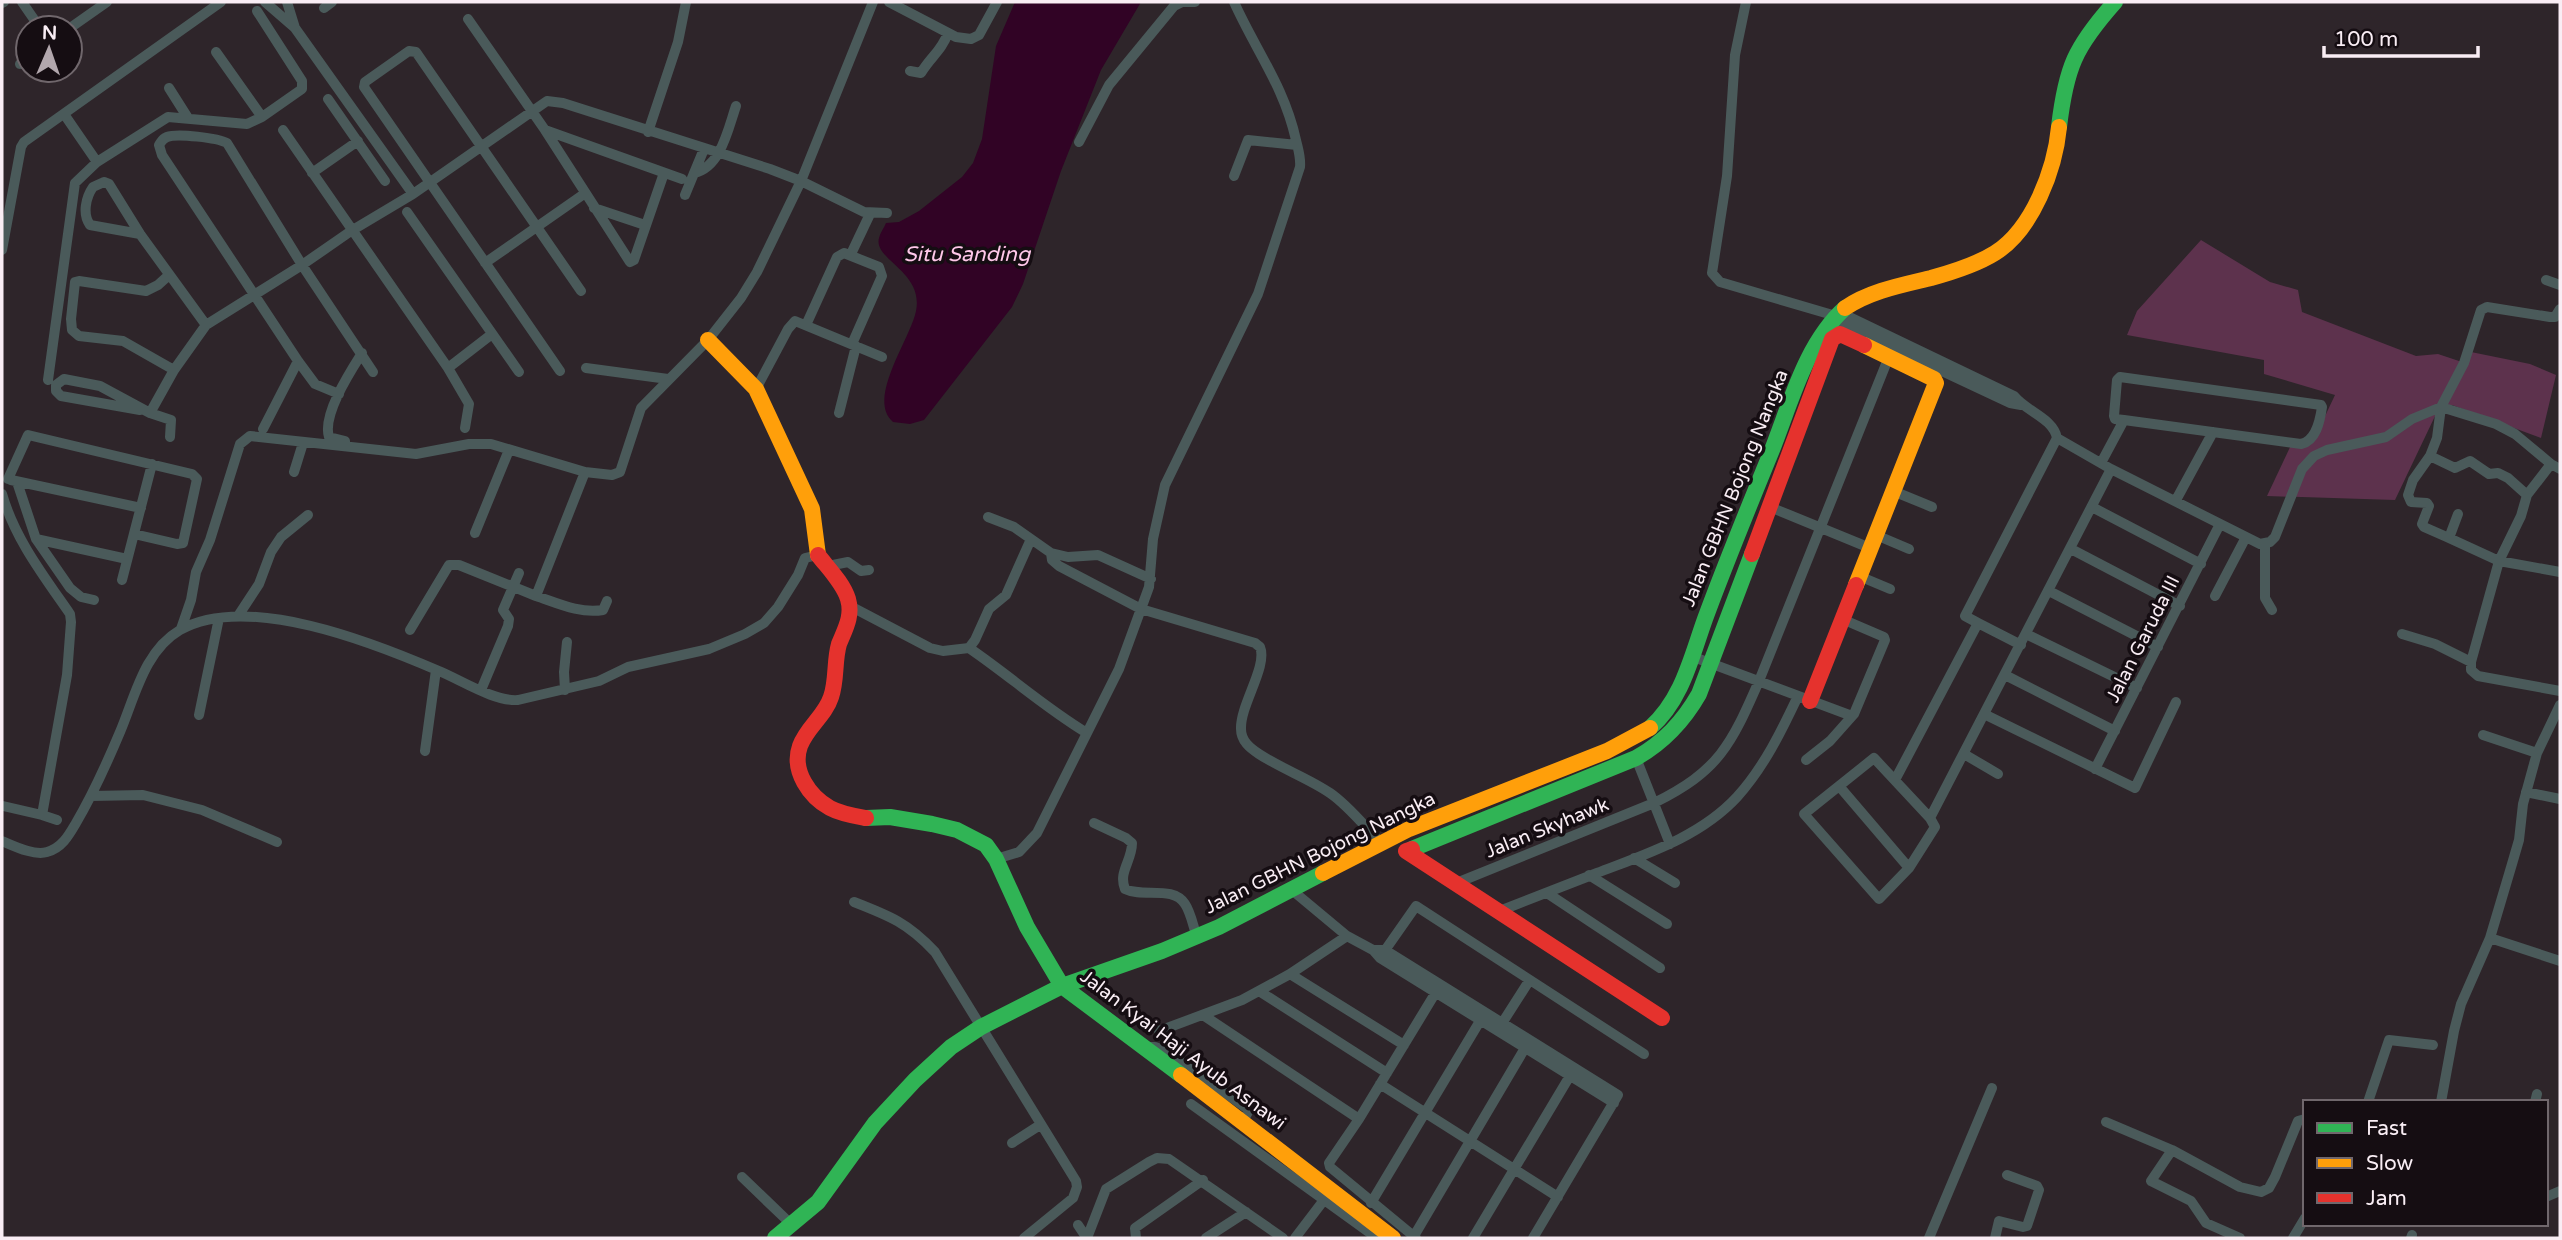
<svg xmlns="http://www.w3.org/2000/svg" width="2562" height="1240" font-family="'Varela Round',sans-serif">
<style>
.green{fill:#5d324d}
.water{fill:#310325}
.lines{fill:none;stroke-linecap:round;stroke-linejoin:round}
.street{stroke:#4a5a5a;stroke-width:10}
.fast{stroke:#30b455;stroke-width:16}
.slow{stroke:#ff9f0a;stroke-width:16}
.jam{stroke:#e5322d;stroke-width:16}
.labels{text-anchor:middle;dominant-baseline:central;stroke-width:7;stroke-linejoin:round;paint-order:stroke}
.street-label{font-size:19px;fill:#f9edf4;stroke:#150d12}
.water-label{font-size:21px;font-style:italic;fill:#ffc7e9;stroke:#150d12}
</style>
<rect width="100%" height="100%" fill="#2e252a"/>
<!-- green -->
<path class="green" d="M2201,240L2270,282L2298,290L2302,312L2416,356L2438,354L2468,364L2471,352L2530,364L2556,375L2541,438L2452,405L2436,414L2395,500L2267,496L2291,445L2318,431L2335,395L2264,374V360L2127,335L2137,311Z"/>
<!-- water -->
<path class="water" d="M1015,2H1141L1101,70L1061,171L1023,284L1012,307L924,420L910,424L893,422C866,399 910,340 916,311C924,271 873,260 879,238C880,233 884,228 886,223L899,222L919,211L962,177L973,163L982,139L996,46Z"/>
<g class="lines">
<!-- street -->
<path class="street" d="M22,2L40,28
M265,2L295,28L413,194
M287,2L295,28
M889,2L956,37L971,39L979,35L997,2
M1746,2L1735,55L1727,176L1712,273L1720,282L1836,316
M2,3L4,2
M324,8L332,2
M468,19L545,130L630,262L634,260L664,173
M70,28L107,2
M216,52L262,117
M20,64L28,59
M910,71L921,73C931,56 941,52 948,33
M169,88L188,118
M328,99L385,181
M64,114L97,162
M283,130L448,368L469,404L465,428
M545,130L682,179
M648,132L678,42L686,2
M1079,142L1109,85L1174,6L1182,2H1195
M312,173L358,141
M694,173C721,167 728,129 736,106
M1234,176L1248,140L1297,145
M685,195L704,149
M594,208L645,225
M407,212L519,372
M140,234L90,225C82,214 86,197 93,187L104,182L109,184L140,234L206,325
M2,250L21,147L24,142L221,2
M851,254L870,214
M485,263L584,194
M169,275L158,285L146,291L79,281L75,282L71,319L72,330L79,336L123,341L174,370
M2546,280L2560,285
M1839,312L2014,396C2027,412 2053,418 2057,438L1965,616L1978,623L1895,780
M1833,320L2010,403L2021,405
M806,325L837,257L844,253L879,267L882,276L852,344
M448,368L492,334
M586,368L668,379
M560,371L364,87L365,82L409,51L416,52L581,291
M2120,377L2321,405L2322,407C2320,421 2316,441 2301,444L2124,420L2115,419L2114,416L2117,380Z
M48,380L75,183L97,162L168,117L247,124L262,117L302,89V81L257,11
M756,389L788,329L795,321L882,357
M339,394L315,384L298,361L162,155L159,145C162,141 162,139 167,137C177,133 218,138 227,143L302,265L373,372
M140,410L61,396L56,391V385L64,379L100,386L150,413L174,370L206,325L302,265L351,231L413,194L547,101L563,103L770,169L801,181L864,212L887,213
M150,413L171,420L170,437
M839,413L856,346
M263,429L298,361
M2057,438L2111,469L2260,544L2270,542L2275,537L2302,469L2314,456L2327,450L2386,437L2412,419L2441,407L2496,424L2515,434L2551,464
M345,441L329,437C322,415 350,372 362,353
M2430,456L2455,468L2470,461L2489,474L2498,473L2508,478L2527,495
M2101,463L2124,420
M294,472L303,443
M8,479L28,435L192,474L197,479L183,543L177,544L134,534
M11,480L141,508
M17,482L36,539L70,588L81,597L94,600
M1893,491L1932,507
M2,494C15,539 43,575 70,614L71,622L67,675L42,815L3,806
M2176,500L2213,432
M1770,507L1870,548
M2092,507L2201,564
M2458,514L2449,538L2499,561L2560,572
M988,517L1014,527L1051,553L1068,557L1098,555L1151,579
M475,533L509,450
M1876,535L1909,549
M2449,538L2424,527L2422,524L2429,506L2427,503L2411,502L2408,495L2413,480L2430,456L2437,438L2441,407L2464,363L2481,310L2487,307L2550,317H2555L2560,309
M36,539L127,559
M2265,544V598L2272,610
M2071,549L2180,606
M1051,553L1052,560L1059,566L1141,609L1255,643L1260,647C1268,666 1240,705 1241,729C1241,741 1250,748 1259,754C1282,769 1308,778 1330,793C1349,806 1365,827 1381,843
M828,566L848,562L861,571L869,570
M1859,576L1890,589
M122,580L152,464
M2049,591L2158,647
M536,596C557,603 580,614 603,610L607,601
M2215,596L2246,537
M850,606L930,648L943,651L969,648L975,640L989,609L1006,595L1031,539
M238,616L259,584L271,552L281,537L308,515
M1978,623L2021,645
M181,629L191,600L196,572L210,540L240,444L250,436L416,454L469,444H491L585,472L612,475L620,472L641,408L708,340L741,298L757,272L801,181L873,2
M410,630L449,565H459L536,596L585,472
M2026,634L2137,688
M2402,634L2435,644L2471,662V670L2478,676L2560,691
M969,648C1010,676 1044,707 1087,733
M1691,656L1852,716
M2471,662L2499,561L2521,516L2527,495L2551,464L2560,469
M2005,675L2115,731
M481,690L508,626L509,619L503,610L519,573
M565,690L564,672L567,642
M1984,714L2135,788L2176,702
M199,715L219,618
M2483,735L2537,753
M425,751L436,670
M1964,754L1998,774
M1636,758L1670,844
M1874,758L1930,818L1935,827L1909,868L1879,899L1804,814Z
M1806,760L1830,741L1854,714L1885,640L1884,637L1842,619
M2095,769L2220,524
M1839,786L1909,868
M2526,792L2560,799
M91,796L143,795L202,810L277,842
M42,815L57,820
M1930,818L2111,469
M1094,823L1126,838L1132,843C1132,861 1118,872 1125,889C1143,898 1173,885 1185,904C1191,913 1193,926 1197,937
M2,841C14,846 34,856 47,852C62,848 69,835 76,823C93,794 107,763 120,732C135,697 144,651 180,630C247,592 374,643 439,671C461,680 495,702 518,700L599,681L628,667L709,649L745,634L764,623L778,607L798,575L805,558L818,555
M1634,858L1675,883
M996,859L1019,852L1037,833L1119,669L1149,587L1153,539L1165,485L1258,294L1300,167C1301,157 1298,149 1296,140C1284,86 1256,51 1234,2
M1589,875L1667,924
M1454,884L1654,803C1719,771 1731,745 1759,681L1888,359
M1293,891L1347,936L1373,950L1380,958L1614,1103
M1547,893L1660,968
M854,902C890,916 908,923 935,952L1076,1181L1077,1187L1073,1198L1024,1238
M1497,912C1530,899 1563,886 1597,873C1646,854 1700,837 1737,797C1764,767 1781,732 1798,696
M2490,938L2560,961
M1373,950H1385L1618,1095L1533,1238
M1381,956L1416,906L1644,1054
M1290,974L1404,1045
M1259,991L1387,1073
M1203,1015L1359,1119
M1499,1028L1529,981
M1159,1031L1242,1000L1290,974L1347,936
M1144,1047H1155L1168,1052L1249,1110L1243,1121
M1380,1084L1558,1197
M2368,1102L2389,1040L2433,1045
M2441,1102L2454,1031L2461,1004L2490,938L2512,864L2519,840L2523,804L2537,753L2560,705
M2535,1102L2537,1094
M1191,1104L1377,1238
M2106,1122L2172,1150L2240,1187L2261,1192L2269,1188L2275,1177L2298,1121L2305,1119
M1012,1143L1040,1125
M2172,1150L2151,1181L2191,1201L2206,1223L2240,1238
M742,1177L792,1225
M2546,1197L2560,1191
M1371,1203L1483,1016
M1078,1225L1086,1237
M1414,1236L1525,1048
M1087,1238L1106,1189L1149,1162L1157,1158L1169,1159L1283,1238
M1136,1238L1135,1228L1203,1180
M1206,1238L1246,1212
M1295,1238L1327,1196
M1416,1238L1330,1167L1329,1163L1359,1119L1439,987
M1473,1238L1574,1069
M1929,1238L1992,1088
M1995,1238L1999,1221L2023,1227L2027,1226L2039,1190L2037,1186L2007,1175
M2293,1238L2305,1218
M2411,1238L2412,1235"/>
<!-- fast -->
<path class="fast" d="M2059,127C2066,67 2075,47 2115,2
M1650,728C1682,700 1691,658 1705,619C1726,562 1749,506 1772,450C1791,402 1806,343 1845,308
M866,818L890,817L932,824L957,830L986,845L996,859L1027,927L1062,986L1181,1075
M1412,849L1636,758C1664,742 1683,722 1699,694L1752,554
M775,1238L818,1202L875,1123L915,1080L951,1047L981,1027L1062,986L1162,951L1219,927L1323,873"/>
<!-- slow -->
<path class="slow" d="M1845,308C1870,291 1902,285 1931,278C1953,272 1976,265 1995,253C2033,229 2055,169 2059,127
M708,340L756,389L812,509L818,555
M1856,585L1936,383L1934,379L1864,345
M1323,873L1409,829L1607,751L1650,728
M1181,1075L1393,1238"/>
<!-- jam -->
<path class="jam" d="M1752,554L1832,339L1840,334L1864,345
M818,555C828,568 843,583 848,599C853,616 845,629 839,644C834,661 837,680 831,697C825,716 807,727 800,746C791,771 810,797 830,808C841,814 854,816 866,818
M1810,701L1856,585
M1412,849L1406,851L1662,1018"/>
</g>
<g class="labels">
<!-- street labels -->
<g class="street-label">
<text transform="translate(1735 488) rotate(-68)">Jalan GBHN Bojong Nangka</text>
<text transform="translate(2143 639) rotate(-63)">Jalan Garuda III</text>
<text transform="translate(1547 828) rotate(-22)">Jalan Skyhawk</text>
<text transform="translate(1320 853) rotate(-26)">Jalan GBHN Bojong Nangka</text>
<text transform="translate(1183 1050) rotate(37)">Jalan Kyai Haji Ayub Asnawi</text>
</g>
<!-- water labels -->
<g class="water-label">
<text x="967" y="254">Situ Sanding</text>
</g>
</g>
<!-- border -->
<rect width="2562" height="1240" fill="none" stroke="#f9edf4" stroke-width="7"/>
<!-- legend -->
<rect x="2303" y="1100" width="245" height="126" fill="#150d12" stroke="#70676c" stroke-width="2"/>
<rect x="2317" y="1123" width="35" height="10" fill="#30b455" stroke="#70676c" stroke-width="2"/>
<text x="2366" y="1135" font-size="21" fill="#f9edf4">Fast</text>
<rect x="2317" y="1158" width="35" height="10" fill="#ff9f0a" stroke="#70676c" stroke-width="2"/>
<text x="2366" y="1170" font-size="21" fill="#f9edf4">Slow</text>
<rect x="2317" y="1193" width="35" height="10" fill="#e5322d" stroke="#70676c" stroke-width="2"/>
<text x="2366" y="1205" font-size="21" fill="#f9edf4">Jam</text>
<!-- north arrow -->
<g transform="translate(49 49) rotate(2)"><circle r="33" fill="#150d12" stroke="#70676c" stroke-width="2"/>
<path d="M0-5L12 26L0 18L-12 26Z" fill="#b2a7ad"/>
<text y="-10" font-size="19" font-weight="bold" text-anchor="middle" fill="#f9edf4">N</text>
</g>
<!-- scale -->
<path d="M2324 46v10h154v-10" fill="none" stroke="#f9edf4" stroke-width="3.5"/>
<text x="2334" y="46" font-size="21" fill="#f9edf4" stroke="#150d12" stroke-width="5" paint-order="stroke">100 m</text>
</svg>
